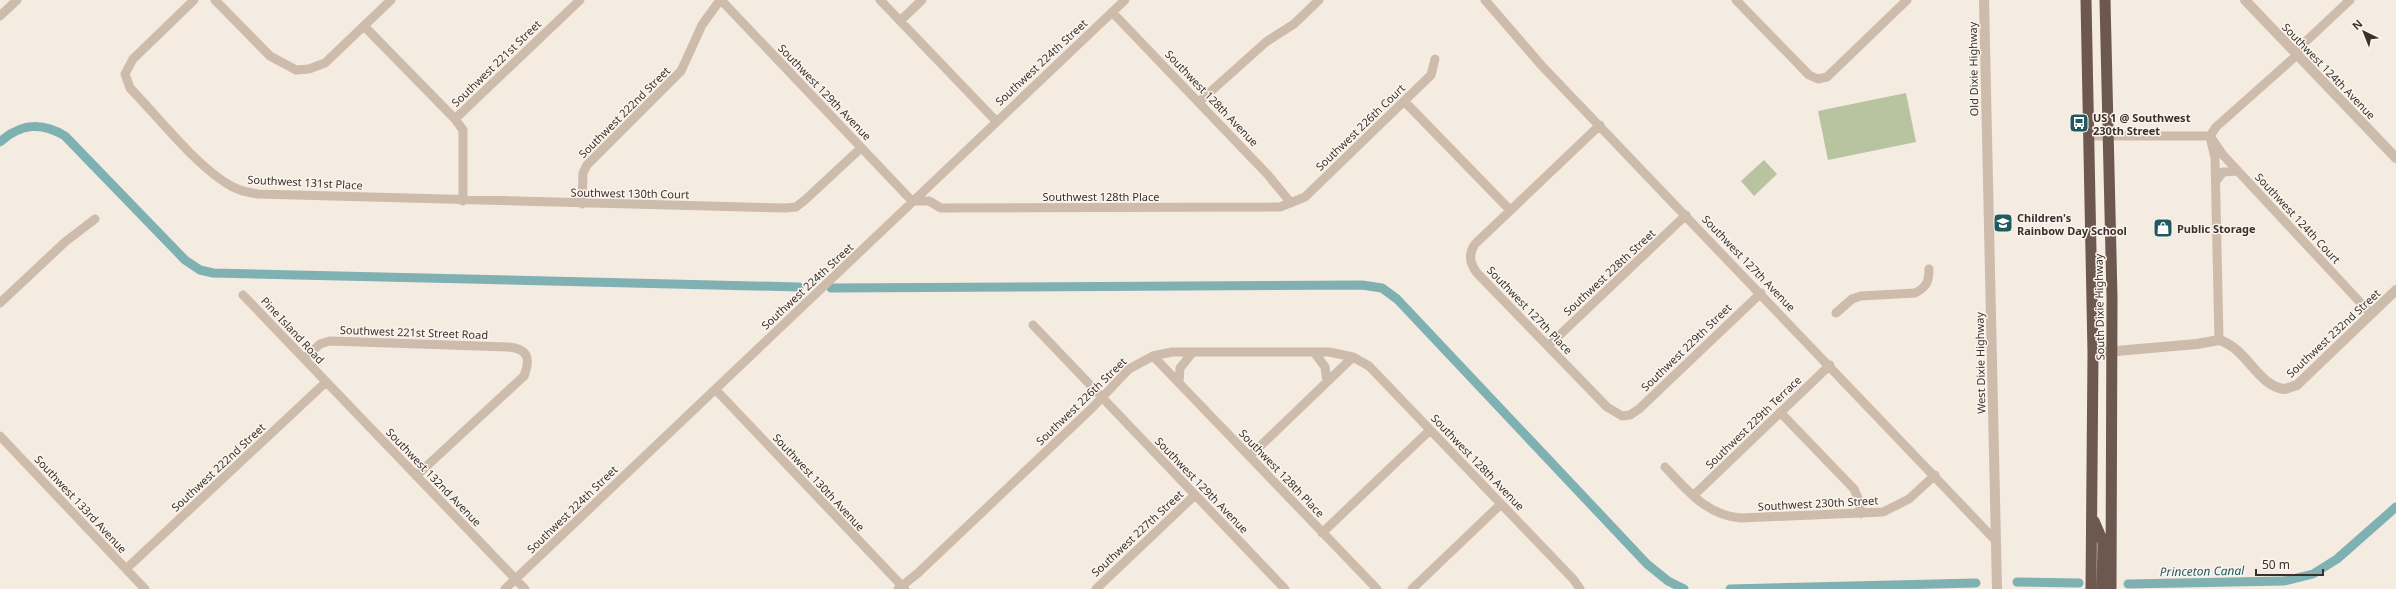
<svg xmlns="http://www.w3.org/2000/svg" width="2396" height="589" font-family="'Noto Sans',sans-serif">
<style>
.pitch{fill:#b8c4a0}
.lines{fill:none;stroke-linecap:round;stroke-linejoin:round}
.canal{stroke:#7fb0b2;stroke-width:9}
.minor{stroke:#cdbbac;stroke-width:9}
.tertiary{stroke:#cdbbac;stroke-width:10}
.trunk{stroke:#6c584f;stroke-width:11}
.labels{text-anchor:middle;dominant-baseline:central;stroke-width:3;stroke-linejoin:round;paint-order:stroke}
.street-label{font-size:11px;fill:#3b302b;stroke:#fbf5ee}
.poi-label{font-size:11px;font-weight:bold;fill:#3b302b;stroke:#fbf5ee;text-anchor:start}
.water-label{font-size:12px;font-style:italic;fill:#1f5a5e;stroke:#fbf5ee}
</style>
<rect width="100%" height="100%" fill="#f4ebe1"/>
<!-- pitch -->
<path class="pitch" d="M1906,93L1916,142L1828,160L1818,111Z
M1764,160L1777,174L1754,196L1741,181Z"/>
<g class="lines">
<!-- canal -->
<path class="canal" d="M0,142C21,123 42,122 65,136L185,260L200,270L213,273L799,287
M831,288L1362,285L1382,288L1397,299L1647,564L1668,581L1684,589
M2017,582L2079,583
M2128,584L2284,581L2313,574L2337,559L2396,507
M1730,589L1976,583"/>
<!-- minor -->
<path class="minor" d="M194,0L133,59L125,74L130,88C159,118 192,161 226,183C236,190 246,192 258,194L785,208L796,207L805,200L861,148
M215,0L270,56L296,70L309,69L325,63L391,0
M721,0L912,201H929L941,208L1280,207L1305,197L1431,75L1435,59
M880,0L996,121
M1485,0L1542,66L1996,541
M1736,0L1809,75L1818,79L1827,77L1907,0
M1112,12L1268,175L1291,203
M0,16L17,0
M900,21L922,0
M364,26L455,119L463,130V201
M1404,101L1510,210
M1199,102L1266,42L1294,24L1319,0
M455,119L580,0
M1600,125L1475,244C1468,254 1470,264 1477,273L1607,407L1622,416L1630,415L1639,409L1761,293
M2089,136H2210
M2210,136L2223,155L2371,314
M2210,136L2216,127L2297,55L2302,45L2350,0
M2211,141L2215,158L2219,340
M2216,181L2223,172L2238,171
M582,204L583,173L587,165L681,71L702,25L720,0
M243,295L525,589
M0,303L65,242L95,219
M1836,313L1852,299L1861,296L1915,293C1927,287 1929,281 1929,269
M1033,325L1285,589
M1548,346L1686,215
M1314,352L1325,367L1327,382
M1153,356L1377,589
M304,359L320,344L330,341L508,347C528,349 531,358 524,376L416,476
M1179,382L1180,368L1193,352
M716,390L905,589
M1780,412L1854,489L1858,498L1861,514
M0,436L145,589
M1250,456L1353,357
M1665,467C1688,491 1706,515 1741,518L1883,512L1909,499L1935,475
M1693,496L1830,365
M1322,533L1430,430
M126,569L326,382
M505,589L1125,0
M898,589L918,573L1092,408L1129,369L1153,356L1172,352H1329L1353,357L1369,366L1574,580L1580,589
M1096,589L1195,495
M1412,589L1501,504"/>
<!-- tertiary -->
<path class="tertiary" d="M1984,0L1997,589
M2245,0L2396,158
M2093,353L2197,344L2219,340C2247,348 2258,387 2285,389L2297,385L2396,290"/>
<!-- trunk -->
<path class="trunk" d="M2086,0L2093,353L2091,589
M2105,0L2112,297L2111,589
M2094,521L2103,542L2102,589"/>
</g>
<!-- icons -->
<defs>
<g id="bus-square" transform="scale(1)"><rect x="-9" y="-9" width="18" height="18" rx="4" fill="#1f5a5e" stroke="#fbf5ee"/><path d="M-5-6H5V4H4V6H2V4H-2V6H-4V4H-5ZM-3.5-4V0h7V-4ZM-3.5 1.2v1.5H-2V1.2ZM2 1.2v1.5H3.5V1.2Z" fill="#fff"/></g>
<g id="school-square" transform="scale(1)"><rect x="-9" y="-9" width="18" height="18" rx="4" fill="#1f5a5e" stroke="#fbf5ee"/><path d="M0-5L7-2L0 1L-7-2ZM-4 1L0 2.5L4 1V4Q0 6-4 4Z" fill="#fff"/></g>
<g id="shop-square" transform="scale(1)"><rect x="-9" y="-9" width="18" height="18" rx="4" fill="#1f5a5e" stroke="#fbf5ee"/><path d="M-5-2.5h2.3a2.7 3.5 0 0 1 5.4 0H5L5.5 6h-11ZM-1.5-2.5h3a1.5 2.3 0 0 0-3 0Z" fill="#fff"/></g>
</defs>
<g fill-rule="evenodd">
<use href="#bus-square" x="2079" y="123"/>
<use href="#school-square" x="2003" y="223"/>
<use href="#shop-square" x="2163" y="228"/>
</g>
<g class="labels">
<!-- street labels -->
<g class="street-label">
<text transform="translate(1041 62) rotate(-43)">Southwest 224th Street</text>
<text transform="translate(496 63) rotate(-44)">Southwest 221st Street</text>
<text transform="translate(1973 69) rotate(-91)">Old Dixie Highway</text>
<text transform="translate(2329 71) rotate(46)">Southwest 124th Avenue</text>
<text transform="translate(825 92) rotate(46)">Southwest 129th Avenue</text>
<text transform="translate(1212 98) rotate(46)">Southwest 128th Avenue</text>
<text transform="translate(624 112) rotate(-45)">Southwest 222nd Street</text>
<text transform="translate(1360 127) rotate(-44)">Southwest 226th Court</text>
<text transform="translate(305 182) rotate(3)">Southwest 131st Place</text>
<text transform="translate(630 193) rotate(1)">Southwest 130th Court</text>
<text x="1101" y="196">Southwest 128th Place</text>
<text transform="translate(2298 218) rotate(47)">Southwest 124th Court</text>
<text transform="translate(1749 263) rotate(46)">Southwest 127th Avenue</text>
<text transform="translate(1609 272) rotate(-43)">Southwest 228th Street</text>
<text transform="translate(807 286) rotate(-43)">Southwest 224th Street</text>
<text transform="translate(2099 307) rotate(-91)">South Dixie Highway</text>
<text transform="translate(1530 310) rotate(46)">Southwest 127th Place</text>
<text transform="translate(293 330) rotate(47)">Pine Island Road</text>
<text transform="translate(414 332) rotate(2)">Southwest 221st Street Road</text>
<text transform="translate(2333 333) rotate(-43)">Southwest 232nd Street</text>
<text transform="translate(1686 347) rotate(-44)">Southwest 229th Street</text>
<text transform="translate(1980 363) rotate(-91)">West Dixie Highway</text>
<text transform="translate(1081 401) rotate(-44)">Southwest 226th Street</text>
<text transform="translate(1753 422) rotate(-44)">Southwest 229th Terrace</text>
<text transform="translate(1478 462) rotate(46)">Southwest 128th Avenue</text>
<text transform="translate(218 467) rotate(-43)">Southwest 222nd Street</text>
<text transform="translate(1282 473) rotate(46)">Southwest 128th Place</text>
<text transform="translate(434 477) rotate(46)">Southwest 132nd Avenue</text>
<text transform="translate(819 482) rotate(47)">Southwest 130th Avenue</text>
<text transform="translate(1202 485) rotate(46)">Southwest 129th Avenue</text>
<text transform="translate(1818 503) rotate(-3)">Southwest 230th Street</text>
<text transform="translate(81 504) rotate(47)">Southwest 133rd Avenue</text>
<text transform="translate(572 509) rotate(-44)">Southwest 224th Street</text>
<text transform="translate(1137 533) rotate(-43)">Southwest 227th Street</text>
</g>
<!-- poi labels -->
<g class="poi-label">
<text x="2093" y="117">US 1 @ Southwest<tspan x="2093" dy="13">230th Street</tspan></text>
<text x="2017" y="217">Children's<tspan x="2017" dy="13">Rainbow Day School</tspan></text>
<text x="2177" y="228">Public Storage</text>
</g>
<!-- water labels -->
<g class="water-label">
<text transform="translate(2202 571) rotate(-1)">Princeton Canal</text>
</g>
</g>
<!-- north arrow -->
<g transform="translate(2364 32) rotate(317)" stroke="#fbf5ee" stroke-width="3" paint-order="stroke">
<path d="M0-3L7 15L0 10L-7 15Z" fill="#3b302b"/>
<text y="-6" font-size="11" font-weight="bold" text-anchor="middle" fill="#3b302b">N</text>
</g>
<!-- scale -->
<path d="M2256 569v6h67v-6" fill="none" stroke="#3b302b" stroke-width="2"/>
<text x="2262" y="569" font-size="12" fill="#3b302b" stroke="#fbf5ee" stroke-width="3" paint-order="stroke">50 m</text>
</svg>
